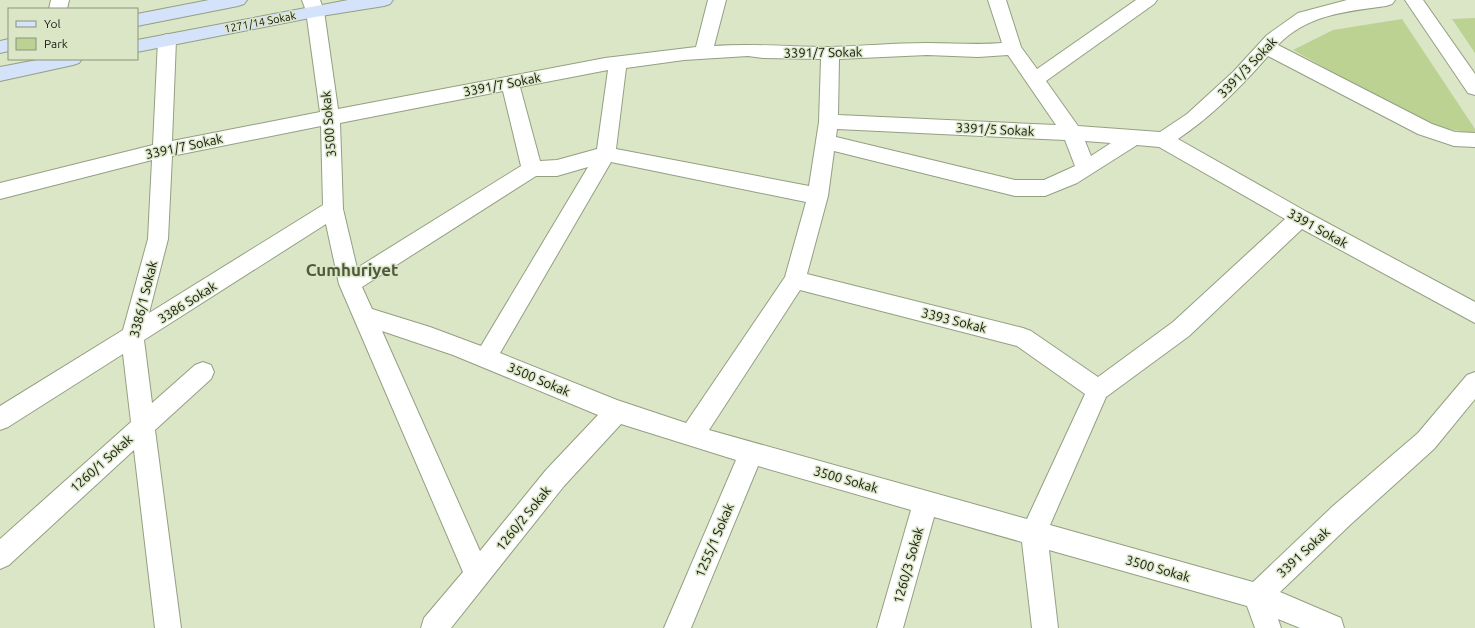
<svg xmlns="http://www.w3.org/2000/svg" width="1475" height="628" font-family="Ubuntu,sans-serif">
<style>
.green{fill:#bcd292}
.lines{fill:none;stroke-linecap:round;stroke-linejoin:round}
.street-casing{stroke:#949f82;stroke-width:2}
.secondary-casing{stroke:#949f82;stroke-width:2}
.street{fill:#fff;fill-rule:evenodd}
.secondary{fill:#d4e3fa;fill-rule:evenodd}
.labels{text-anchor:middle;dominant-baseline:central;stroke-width:3;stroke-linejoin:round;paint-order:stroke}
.far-street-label{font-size:11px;fill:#13170c;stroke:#dbe6c7}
.street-label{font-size:13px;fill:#13170c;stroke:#dbe6c7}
.district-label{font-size:17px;font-weight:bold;fill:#50593e;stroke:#dbe6c7}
</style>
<rect width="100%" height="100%" fill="#dbe6c7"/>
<!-- green -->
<path class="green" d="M1475,18V53L1452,19Z
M1402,19L1475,129V134L1427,125L1293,50L1333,30Z"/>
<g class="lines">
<!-- street casing -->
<g class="street-casing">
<path id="street" d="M51,0H69L67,9H49Z
M302,0H320L324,11L338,109L605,58L696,47L708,0H726L714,46C753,43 791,47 830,47C862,46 894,43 927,43C952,43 977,45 1002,43L988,0H1006L1021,47L1037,69L1136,0H1157L1154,4L1046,81L1078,126L1160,132L1187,114L1234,71L1267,35L1298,13L1347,0H1395L1392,4L1386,6C1347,11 1306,15 1278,45L1432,124L1455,132L1475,133V147L1454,146L1418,134L1268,56C1241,87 1212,116 1178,139L1307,212L1475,302V323L1302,229L1189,336L1106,397L1050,525L1253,582L1333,506L1418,433L1467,375L1475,372V399L1434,449L1351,524L1280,592L1341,618L1344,628H1300L1278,619L1281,628H1255L1247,606L1049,550L1058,628H1032L1022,542L934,517L903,628H877L911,510L758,466L691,628H664L736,460L621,424L564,486L451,628H421L424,618L463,572L339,284L326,224L144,340L152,403L195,365L203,362L211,365L214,372L211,379L155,430L181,628H155L134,450L9,565L0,569V539L131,422L123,354L8,427L0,430V406L123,330L148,239L152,160L0,199V183L153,145L158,40L161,36L167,34L173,36L176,40L172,141L320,112L306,11ZM927,55L978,57L1008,55L1056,125L838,115L839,59ZM748,56L763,58L821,59L819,122L809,186L616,149L626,68L684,60ZM608,70L597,149L557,160L540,161L520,87ZM503,91L521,166L357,268L343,209L340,123ZM321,126L323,205L149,313L168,239L172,156ZM837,129L1065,140L1075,166L1044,180H1015L836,137ZM1085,141L1111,143L1091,156ZM1137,145L1159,147L1285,219L1173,322L1098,377L1031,331L1023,328L807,274L828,196L834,151L1015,196H1045L1077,183ZM611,162L806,202L785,277L686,423L617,400L500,353ZM588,167L481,346L430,327L372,309L362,287L536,176H557ZM800,290L1017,346L1085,394L1027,519L709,430ZM382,331L453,355L598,415L546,470L480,551Z
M1405,0H1423L1475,74V95L1468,93Z"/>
</g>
<!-- secondary casing -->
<g class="secondary-casing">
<path id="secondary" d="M209,0H247L244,4L238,6L137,26V14Z
M348,0H393L390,4L384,6L315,17L137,52V40Z
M9,39V51L0,53V41Z
M42,59H82L79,63L73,65L0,81V67Z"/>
</g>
<!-- street -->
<use href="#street" class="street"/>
<!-- secondary -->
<use href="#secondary" class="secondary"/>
</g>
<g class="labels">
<!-- far-street labels -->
<g class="far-street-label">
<text transform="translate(260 22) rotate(-11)">1271/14 Sokak</text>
</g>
<!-- street labels -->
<g class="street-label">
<text transform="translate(823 52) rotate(-1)">3391/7 Sokak</text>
<text transform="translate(1247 67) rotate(-46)">3391/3 Sokak</text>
<text transform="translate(502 84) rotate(-11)">3391/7 Sokak</text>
<text transform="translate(328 124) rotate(-95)">3500 Sokak</text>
<text transform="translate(995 129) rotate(3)">3391/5 Sokak</text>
<text transform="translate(184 146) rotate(-12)">3391/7 Sokak</text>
<text transform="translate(1318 228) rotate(29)">3391 Sokak</text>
<text transform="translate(143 299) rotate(-76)">3386/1 Sokak</text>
<text transform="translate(187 302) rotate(-32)">3386 Sokak</text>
<text transform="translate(954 320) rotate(14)">3393 Sokak</text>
<text transform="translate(539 379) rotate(23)">3500 Sokak</text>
<text transform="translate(101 463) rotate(-42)">1260/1 Sokak</text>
<text transform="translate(846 479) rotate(16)">3500 Sokak</text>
<text transform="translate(523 518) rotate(-51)">1260/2 Sokak</text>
<text transform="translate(714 540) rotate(-67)">1255/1 Sokak</text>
<text transform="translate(1303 552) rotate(-43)">3391 Sokak</text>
<text transform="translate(908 565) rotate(-74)">1260/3 Sokak</text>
<text transform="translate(1158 568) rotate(16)">3500 Sokak</text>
</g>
<!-- district labels -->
<g class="district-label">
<text x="352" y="269">Cumhuriyet</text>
</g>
</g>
<!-- legend -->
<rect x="8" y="8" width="130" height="52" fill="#dbe6c7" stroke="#8b937c"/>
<rect x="16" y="21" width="20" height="6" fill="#d4e3fa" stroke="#8b937c"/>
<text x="44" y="28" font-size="12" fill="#13170c">Yol</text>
<rect x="16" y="38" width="20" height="12" fill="#bcd292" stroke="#8b937c"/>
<text x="44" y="48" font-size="12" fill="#13170c">Park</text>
</svg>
